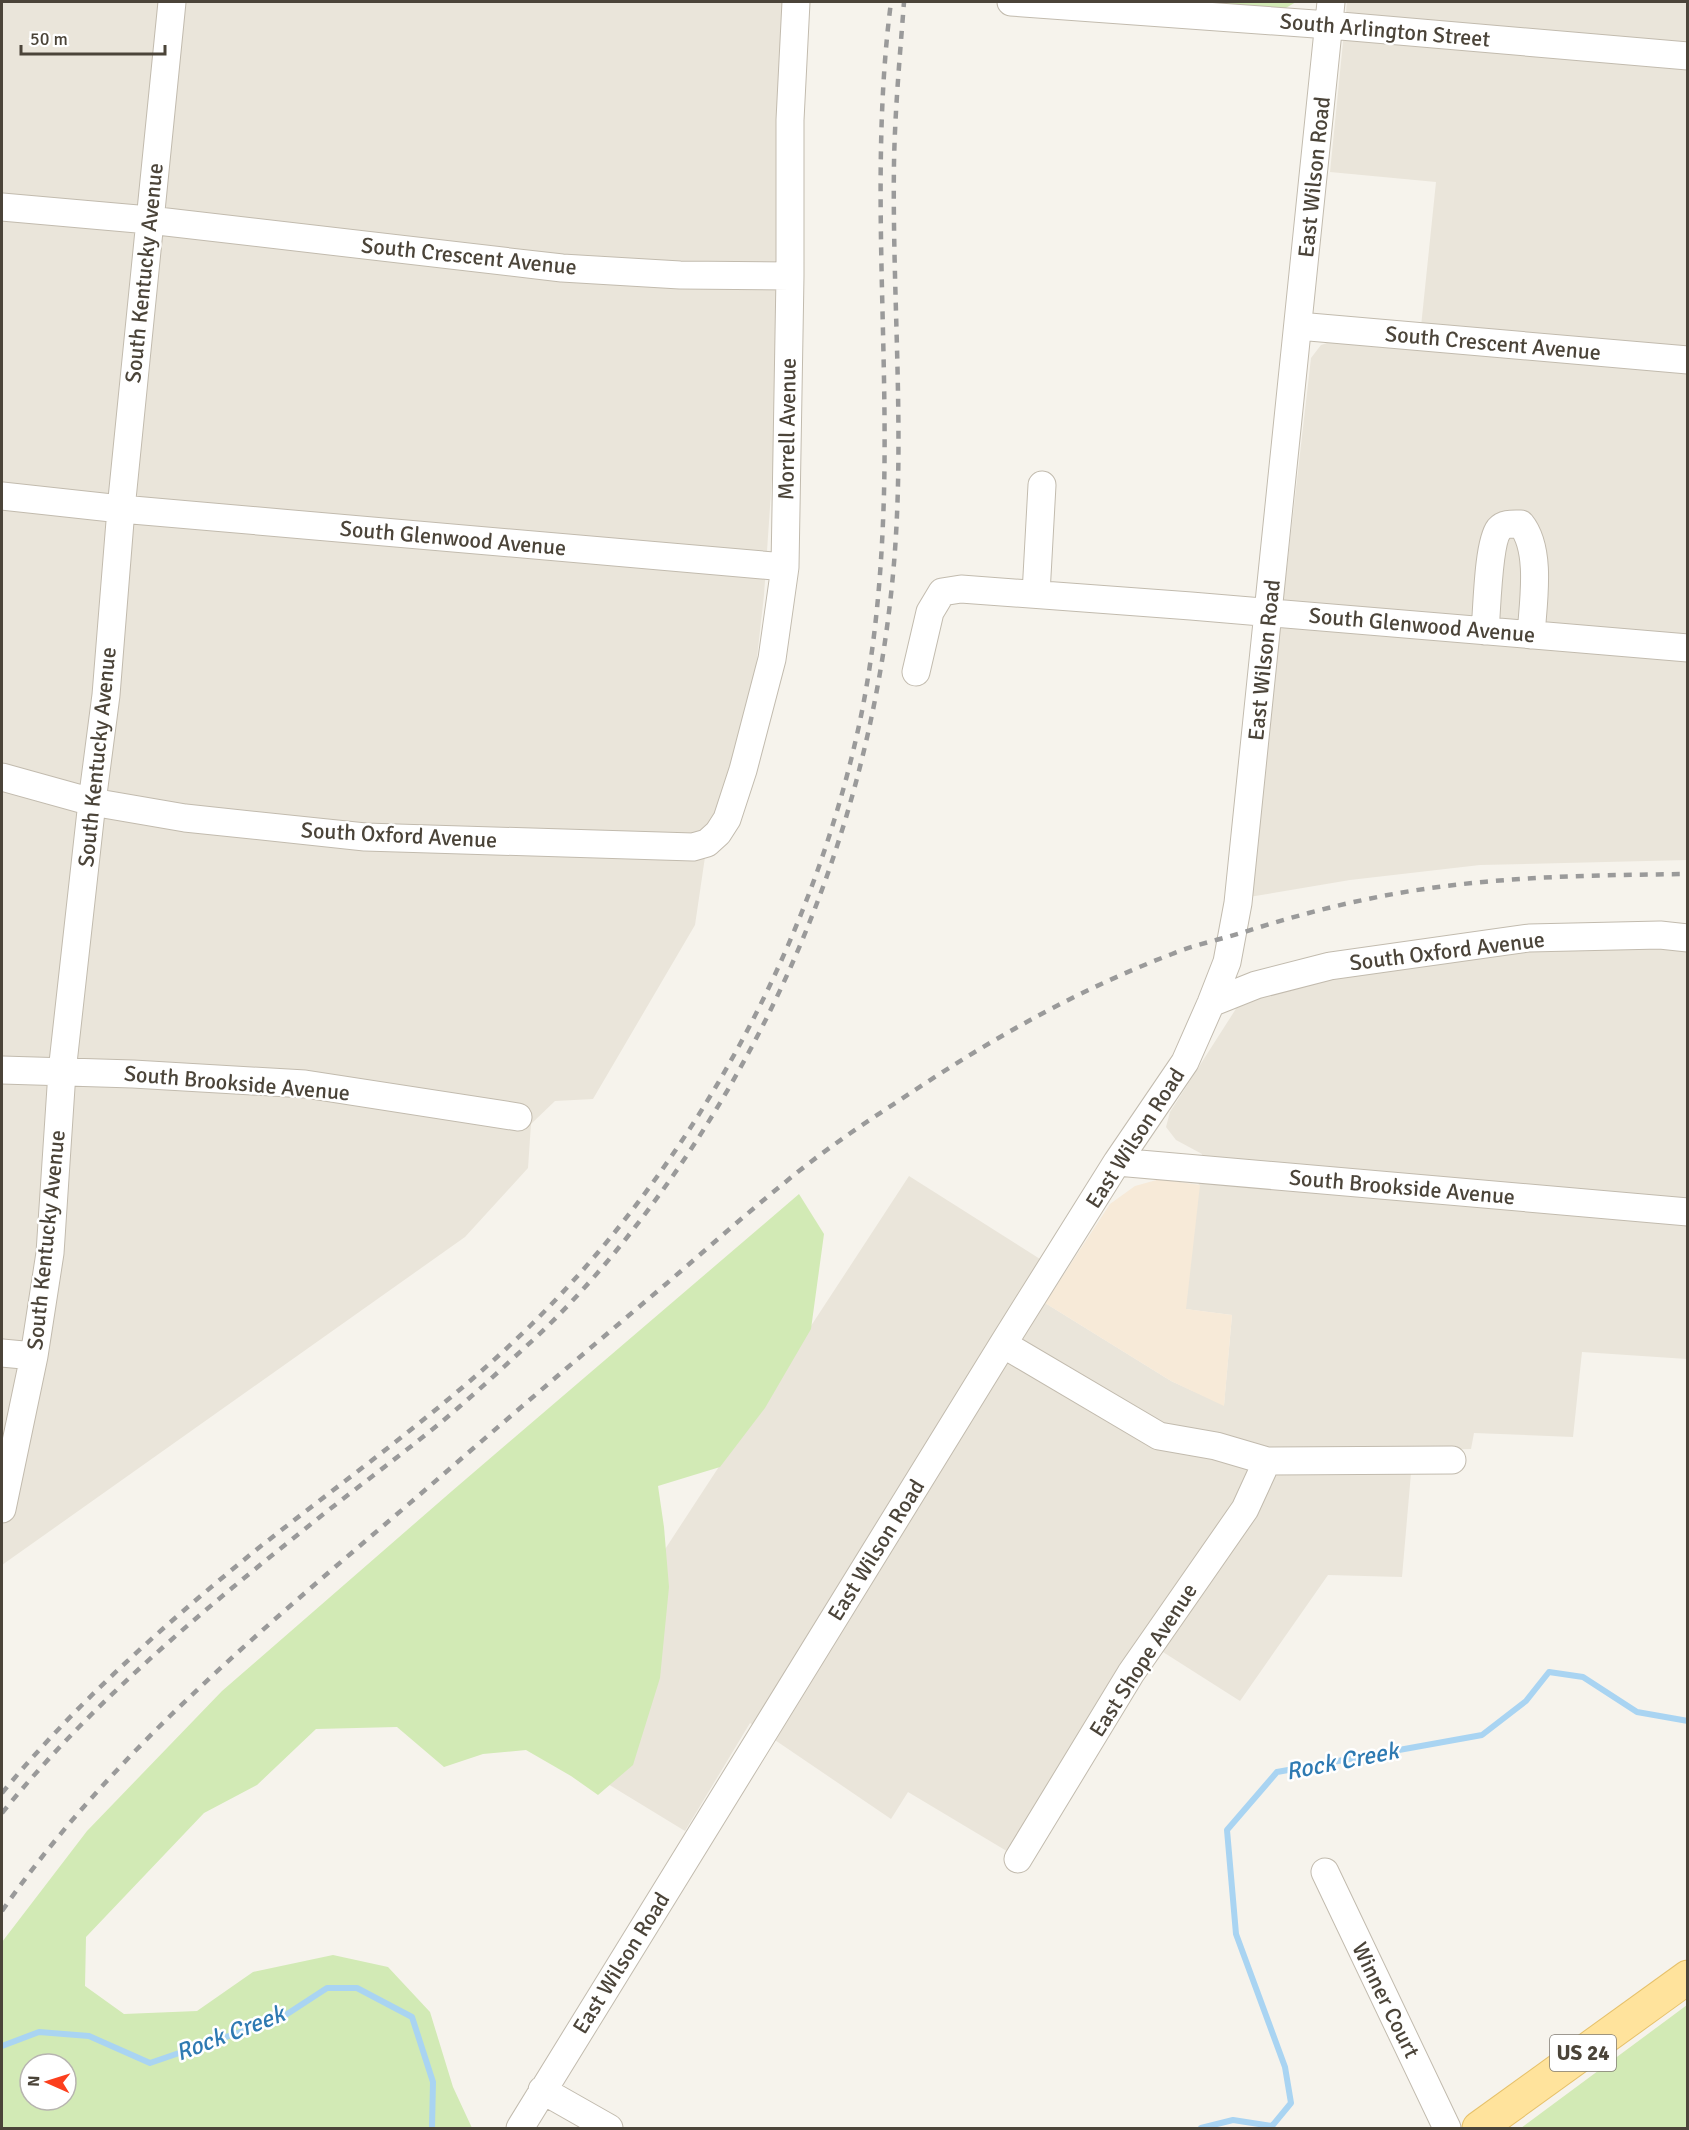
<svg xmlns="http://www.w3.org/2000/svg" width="1689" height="2130" font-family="Signika,sans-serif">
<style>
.residential{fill:#eae5da}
.commercial{fill:#f7ead8}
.green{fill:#d2eab5;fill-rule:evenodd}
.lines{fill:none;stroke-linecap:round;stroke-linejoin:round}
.stream{stroke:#a9d4f2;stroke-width:6}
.minor-casing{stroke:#c2bbae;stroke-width:29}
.major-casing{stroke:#e6c16a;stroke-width:35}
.minor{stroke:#fff;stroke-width:27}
.major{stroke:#ffe39c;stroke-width:33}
.rail{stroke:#9a9a9a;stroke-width:4.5;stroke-dasharray:8 8;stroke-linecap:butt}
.labels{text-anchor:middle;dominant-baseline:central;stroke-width:5;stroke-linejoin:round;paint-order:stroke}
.shield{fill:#fff;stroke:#817c74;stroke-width:1.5}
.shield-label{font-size:21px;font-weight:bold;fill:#4b4439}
.street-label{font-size:22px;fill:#4b4439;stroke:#fff}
.water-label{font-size:24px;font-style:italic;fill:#2e7ab2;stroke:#fff}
</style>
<rect width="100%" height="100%" fill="#f6f3ec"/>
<!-- residential -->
<path class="residential" d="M2,2H782L777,405L764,595L751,711L729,792L710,823L695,925L593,1099L555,1101L531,1124L528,1168L465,1237L2,1565Z
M1347,2H1687V860L1480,865L1350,880L1249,897L1311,358L1321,345L1336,340L1419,346L1436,182L1330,172Z
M1549,949H1687V1359L1582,1352L1573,1437L1474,1433L1471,1449L1413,1450L1402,1577L1328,1575L1240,1701L1141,1638L1010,1853L908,1792L891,1819L750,1723L685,1831L539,1742L909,1176L1040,1259L1029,1281L1045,1303L1171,1381L1224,1405L1232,1315L1185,1309L1202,1154L1176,1140L1166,1127L1170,1112L1239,1004L1305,983L1438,961Z"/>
<!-- commercial -->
<path class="commercial" d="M1160,1179L1200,1185L1186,1309L1232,1315L1224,1406L1171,1381L1045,1303L1110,1204L1135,1186Z"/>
<!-- green -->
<path class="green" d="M1149,2H1296L1279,12Z
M799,1194L824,1234L811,1329L765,1408L720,1467L658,1486L664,1527L669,1587L660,1678L633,1765L598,1795L571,1776L526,1750L483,1754L444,1767L397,1727L316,1729L257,1785L204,1813L86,1937L85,1986L124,2014L197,2011L253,1972L333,1955L388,1967L430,2012L453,2087L472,2128H2V1942L87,1831L222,1691L452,1491ZM30,2064H66V2100H30Z
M1687,2005V2128H1521Z"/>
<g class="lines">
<!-- stream -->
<path class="stream" d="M2,2046L39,2032L89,2036L150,2063L281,2018L327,1988H357L412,2017L433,2082L432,2128
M1201,2128L1233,2120L1272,2126L1291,2103L1285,2067L1236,1934L1227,1830L1277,1772L1482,1735L1526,1701L1549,1672L1583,1677L1637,1712L1688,1721"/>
<!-- minor casing -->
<g class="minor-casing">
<path id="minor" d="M1011,2L1329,25L1688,56
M2,207L149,220L562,268L680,275L790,276
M1298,326L1688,360
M2,496L121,509L785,567
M1036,594L1042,485
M1485,631C1487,610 1488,543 1499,529C1504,523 1513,524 1521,524C1542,550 1533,603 1531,635
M916,672L930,612L942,592L961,589L1191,606L1688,648
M2,777L92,802L185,818L365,837L693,847L707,843L718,833L727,819L743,770L772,659L785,567L790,276V120L796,2
M1211,1003L1256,985L1330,966L1529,938L1660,935L1688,938
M2,1070L133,1074L305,1084L518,1117
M1117,1162L1688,1212
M1003,1344L1159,1436L1216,1446L1267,1461L1452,1460
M2,1353L34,1356
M2,1509L34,1356L50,1253L62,1072L92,802L106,695L121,509L172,2
M1018,1859L1131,1673L1245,1509L1267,1461
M1325,1872L1447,2128
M542,2090L609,2128
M520,2128L1003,1344L1117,1162L1185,1062L1211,1003L1227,962L1238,903L1331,2"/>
</g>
<!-- major casing -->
<g class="major-casing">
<path id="major" d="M1479,2128L1688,1977"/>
</g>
<!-- minor -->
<use href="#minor" class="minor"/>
<!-- major -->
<use href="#major" class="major"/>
<!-- rail -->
<path class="rail" d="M2,1793C76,1703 165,1624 256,1550C348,1477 445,1409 529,1327C694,1164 814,943 861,716C876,642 882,567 884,493C888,329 870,164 891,2
M2,1813C88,1707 193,1618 300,1533C339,1501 380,1471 419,1440C459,1409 496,1374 533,1340C588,1289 636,1229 679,1167C802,987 876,780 894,563C905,430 892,296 894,163C895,109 900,55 904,2
M2,1911C119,1742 284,1612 439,1478C514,1413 590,1348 666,1284C710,1246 754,1207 799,1171C832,1145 866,1122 900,1100C986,1042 1075,991 1172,954C1194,945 1218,940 1241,933C1303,913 1366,897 1431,888C1516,876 1602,875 1688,874"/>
</g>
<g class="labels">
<!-- shield labels -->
<rect class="shield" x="1550" y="2035" width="66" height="36" rx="4.5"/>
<g class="shield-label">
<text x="1583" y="2053">US 24</text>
</g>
<!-- street labels -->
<g class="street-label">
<text transform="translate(1385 30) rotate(5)">South Arlington Street</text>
<text transform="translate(1314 177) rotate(-84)">East Wilson Road</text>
<text transform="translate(469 256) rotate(6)">South Crescent Avenue</text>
<text transform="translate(144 273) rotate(-84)">South Kentucky Avenue</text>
<text transform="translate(1493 343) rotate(5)">South Crescent Avenue</text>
<text transform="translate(787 429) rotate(-89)">Morrell Avenue</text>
<text transform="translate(453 538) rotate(5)">South Glenwood Avenue</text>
<text transform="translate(1422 625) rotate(5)">South Glenwood Avenue</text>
<text transform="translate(1264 660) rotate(-84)">East Wilson Road</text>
<text transform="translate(97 757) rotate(-84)">South Kentucky Avenue</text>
<text transform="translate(399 835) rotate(3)">South Oxford Avenue</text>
<text transform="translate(1447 951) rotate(-7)">South Oxford Avenue</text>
<text transform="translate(237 1083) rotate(5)">South Brookside Avenue</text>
<text transform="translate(1135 1138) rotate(-57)">East Wilson Road</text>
<text transform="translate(1402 1187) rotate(5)">South Brookside Avenue</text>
<text transform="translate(46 1240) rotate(-84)">South Kentucky Avenue</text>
<text transform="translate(876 1550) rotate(-58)">East Wilson Road</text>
<text transform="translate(1143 1660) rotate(-57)">East Shope Avenue</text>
<text transform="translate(621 1963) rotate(-58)">East Wilson Road</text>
<text transform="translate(1386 2000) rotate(64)">Winner Court</text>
</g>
<!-- water labels -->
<g class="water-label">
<text transform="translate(1342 1761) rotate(-11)">Rock Creek</text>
<text transform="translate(230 2033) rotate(-21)">Rock Creek</text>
</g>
</g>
<!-- border -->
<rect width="1689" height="2130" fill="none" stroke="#4b4439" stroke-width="6"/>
<!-- north arrow -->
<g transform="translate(48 2082) rotate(273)"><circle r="28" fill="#ffffff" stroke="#b7b4b0" stroke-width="1.5"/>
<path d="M0-4.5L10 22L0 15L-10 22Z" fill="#fc3f1d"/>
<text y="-9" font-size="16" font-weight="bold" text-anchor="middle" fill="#4b4439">N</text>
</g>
<!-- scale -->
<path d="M21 45v9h144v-9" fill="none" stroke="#4b4439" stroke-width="3"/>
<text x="30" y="45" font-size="18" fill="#4b4439" stroke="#ffffff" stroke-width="4.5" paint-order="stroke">50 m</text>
</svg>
